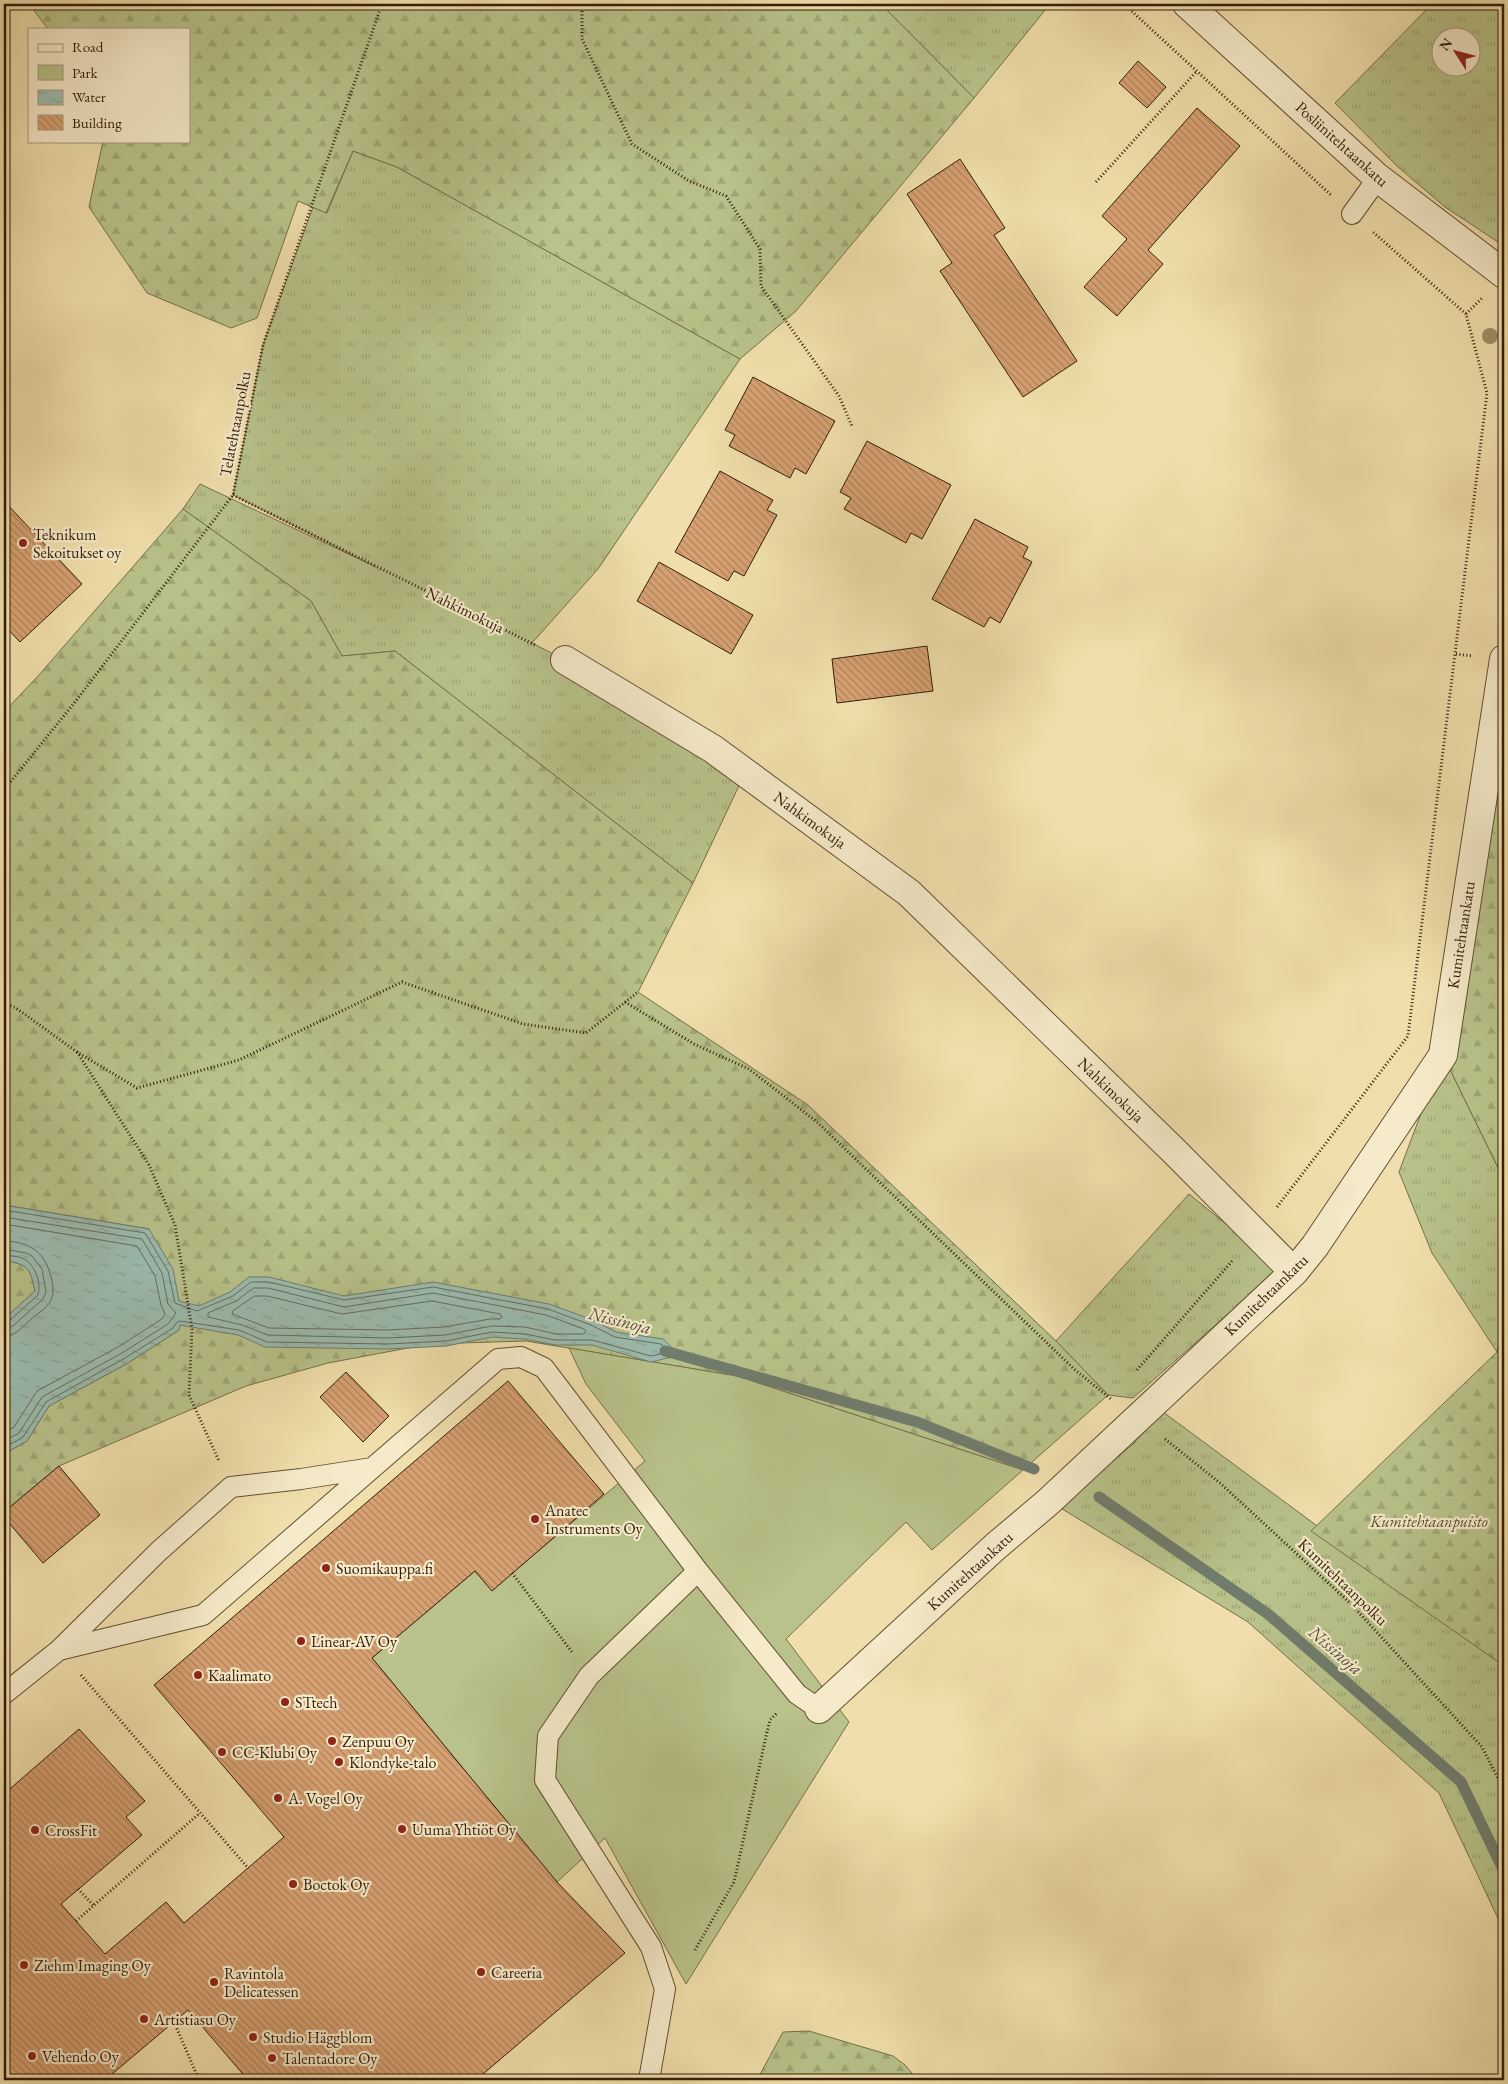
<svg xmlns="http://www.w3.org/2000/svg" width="1508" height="2084" font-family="'EB Garamond',serif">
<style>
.grass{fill:url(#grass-tufts);stroke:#75704a;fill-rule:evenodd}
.forest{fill:url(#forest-firs);stroke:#75704a}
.park{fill:#b8c28a;stroke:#75704a}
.water{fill:url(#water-ripples);stroke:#717c6d}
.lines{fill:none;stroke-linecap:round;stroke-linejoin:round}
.shore{stroke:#666c5c;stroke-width:1}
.stream{stroke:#717c6d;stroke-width:11}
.building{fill:url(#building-back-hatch);stroke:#321d0a}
.service-casing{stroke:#624e32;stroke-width:22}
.minor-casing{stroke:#624e32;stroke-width:30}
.path{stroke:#321d0a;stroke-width:3;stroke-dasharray:1 2.5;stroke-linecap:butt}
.service{stroke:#f5eac9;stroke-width:20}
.minor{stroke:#f5eac9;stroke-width:28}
.tree{fill:#9e9068}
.poi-dot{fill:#8f2418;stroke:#f5eac9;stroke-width:2}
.labels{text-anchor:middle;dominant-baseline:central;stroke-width:4.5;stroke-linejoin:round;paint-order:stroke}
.street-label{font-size:16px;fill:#321d0a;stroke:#f5eac9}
.poi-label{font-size:16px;fill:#321d0a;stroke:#f5eac9;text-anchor:start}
.park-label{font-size:16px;font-style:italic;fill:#5a4f30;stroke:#f5eac9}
.water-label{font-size:18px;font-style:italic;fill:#524d3c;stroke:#f5eac9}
</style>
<defs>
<pattern id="grass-tufts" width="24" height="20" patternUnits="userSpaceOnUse" patternTransform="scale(1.25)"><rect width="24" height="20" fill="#b8c28a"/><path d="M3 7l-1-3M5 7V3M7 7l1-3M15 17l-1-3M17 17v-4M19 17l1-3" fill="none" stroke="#9fa676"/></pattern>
<pattern id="forest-firs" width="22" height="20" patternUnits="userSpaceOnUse" patternTransform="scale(1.25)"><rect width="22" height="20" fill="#b8c28a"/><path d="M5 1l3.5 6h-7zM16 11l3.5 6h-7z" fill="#9fa676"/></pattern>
<pattern id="water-ripples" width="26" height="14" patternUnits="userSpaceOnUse" patternTransform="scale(1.25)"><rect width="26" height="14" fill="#9bbcaf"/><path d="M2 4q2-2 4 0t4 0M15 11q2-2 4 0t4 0" fill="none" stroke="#86a195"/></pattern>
<pattern id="building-back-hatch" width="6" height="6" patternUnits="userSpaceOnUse" patternTransform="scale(1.25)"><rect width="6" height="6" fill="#d7a172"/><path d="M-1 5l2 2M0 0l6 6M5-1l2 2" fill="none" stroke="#af835c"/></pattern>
</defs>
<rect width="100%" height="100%" fill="#f0dfac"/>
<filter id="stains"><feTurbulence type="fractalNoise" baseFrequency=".004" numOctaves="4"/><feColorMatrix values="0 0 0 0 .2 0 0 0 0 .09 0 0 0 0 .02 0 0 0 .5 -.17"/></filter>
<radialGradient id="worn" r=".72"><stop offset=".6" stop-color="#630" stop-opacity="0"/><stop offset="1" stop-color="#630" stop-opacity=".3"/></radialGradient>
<!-- grass -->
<path class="grass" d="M881,4H1050L974,98Z
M1432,4H1504V246L1445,207L1397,166L1335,103ZM1440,38H1470V68H1440Z
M353,151L397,167L740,359L598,569L532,643L565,660L745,773L693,883L395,651L342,656L311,601L183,509L200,484L376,567L233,495L263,345L313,207L327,213Z
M1443,1055L1504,1180V1325L1497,1352L1432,1253L1399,1172Z
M1189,1194L1280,1268L1133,1398L1108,1395L1056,1341Z
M1163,1412L1504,1664V1931L1439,1793L1248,1622L1059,1507L1133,1444Z"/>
<!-- forest -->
<path class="forest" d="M29,4H881L974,98L796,311L740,359L397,167L353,151L326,213L298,201L257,318L231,328L147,293L89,207L103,141H189V29H48Z
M183,509L311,601L342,656L395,651L693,883L638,992L808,1105L1056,1341L1108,1395L1023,1470L737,1376L526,1341L429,1344L328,1363L246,1386L59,1466L4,1512V1454L27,1441L49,1406L128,1363L179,1330L149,1229L4,1205V712L39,675Z
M1504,714V1180L1443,1055Z
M4,1260C28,1265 30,1267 35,1291L4,1319Z
M1504,1325V1666L1311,1531L1497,1352Z
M809,2031L893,2056L905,2065L918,2080H757L783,2032Z"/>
<!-- park -->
<path class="park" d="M569,1348L737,1376L1023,1470L932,1550L906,1522L786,1639L849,1722L686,1984L605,1838L557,1882L372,1658L475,1571L492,1590L645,1461L586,1384Z"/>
<!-- water -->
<path class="water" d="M4,1205L149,1229L173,1269L179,1301L199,1306L230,1292L249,1277H269L344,1296L433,1282L549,1304L593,1320L616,1332L663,1339L680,1355L651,1362L592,1345H555L524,1339L492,1337L446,1346L388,1349L265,1347L238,1335L180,1325L179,1330L128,1363L49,1406L27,1441L4,1454V1319L35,1291C30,1267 28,1265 4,1260Z"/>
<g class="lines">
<!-- shore -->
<path class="shore" d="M4,1210L145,1233L168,1271L175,1303L197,1311L233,1296L251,1282H269L344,1300L433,1287L548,1309L591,1325L615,1337L661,1344L667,1351L665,1353L651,1356L592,1340H555L525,1334L492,1332L446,1341L388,1344L267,1342L239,1330L180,1321L176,1323L173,1328L125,1358L46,1402L23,1437L4,1448
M4,1217L142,1239L162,1273L168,1304L176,1313L168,1324L122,1353L42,1397L19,1433L4,1441
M4,1224L137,1246L155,1276L161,1305L165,1314L162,1319L118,1347L37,1391L14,1427L4,1432
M4,1241C32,1242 46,1253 52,1281C53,1287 54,1293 51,1300C47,1309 36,1314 29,1321C21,1328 16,1336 4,1336
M4,1249L26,1253L32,1256L42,1269L46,1292L43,1299L13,1326L4,1329
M4,1255C10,1256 19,1256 24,1259C35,1264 43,1286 37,1296L9,1321L4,1322
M254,1288H268L344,1307L433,1293L546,1315L584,1329L586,1331L584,1334H556L525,1327L492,1326L445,1335L388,1338L268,1335L242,1325L208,1317V1313L236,1301Z
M255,1296H267L342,1314L432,1301L500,1314L502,1317L500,1319H490L444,1327L387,1330L269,1328L232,1314L233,1311Z"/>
<!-- stream -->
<path class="stream" d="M665,1351L917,1422L1034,1469
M1099,1497L1268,1614L1461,1782L1504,1871"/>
</g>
<!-- building -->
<path class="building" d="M1138,61L1166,87L1147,108L1119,83Z
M1197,108L1240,146L1148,250L1163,264L1117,316L1084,287L1127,239L1102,216Z
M960,159L1005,228L994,235L1077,361L1023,397L940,271L952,263L907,194Z
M753,377L835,421L806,474L795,468L790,478L729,446L735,435L725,430Z
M867,441L951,485L922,539L911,533L906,543L844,509L851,498L840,492Z
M720,471L773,500L767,510L777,515L744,576L734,571L728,581L675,552Z
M4,501L82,584L20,642L4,625Z
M975,519L1028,547L1023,557L1032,562L1000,623L990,617L984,627L932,599Z
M659,562L753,615L731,654L637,601Z
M927,646L933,691L837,703L832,659Z
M346,1372L389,1416L363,1442L320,1397Z
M508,1381L604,1494L492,1591L475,1571L372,1658L557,1882L625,1953L476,2080H248L188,2010L105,2080H4V1794L79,1729L145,1801L126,1817L142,1835L61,1904L105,1954L166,1902L184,1923L284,1837L154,1685Z
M59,1466L100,1515L43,1563L4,1517V1512Z"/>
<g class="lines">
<!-- service casing -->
<g class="service-casing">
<path id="service" d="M1352,214L1378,178
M59,1650L203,1615L498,1359L521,1357L544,1368L698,1571L797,1694L819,1709
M4,1694L59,1650L159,1551L231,1487L301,1479L372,1468
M649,2080L665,1989L651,1947L545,1780L548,1736L589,1676L698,1571"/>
</g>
<!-- minor casing -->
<g class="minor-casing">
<path id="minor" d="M1187,4L1378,178L1504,274
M565,660L713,749L909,893L1175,1152L1294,1272
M819,1709L996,1546L1047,1503L1294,1272L1315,1246L1443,1055L1504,659"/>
</g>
<!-- path -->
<path class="path" d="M582,4V39L632,144L689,181L726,196L760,249L761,286L839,396L852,426
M1124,4L1331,195
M1096,182L1197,71
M1466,314L1482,298
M233,495L535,645
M1456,654L1472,656
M4,790L75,702L233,495L263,345L382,4
M625,1002L694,1044L749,1069L817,1122L1074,1369L1111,1399
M4,1003L16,1008L77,1052L137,1088L239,1060L402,982L523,1024L586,1033L638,992
M77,1052L149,1165L175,1225L192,1329L189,1395L219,1461
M1277,1207L1408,1036L1487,393L1466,314L1373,232
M1137,1370L1233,1260
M1165,1439L1220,1483L1351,1604L1482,1747L1504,1790
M512,1573L572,1652
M81,1675L248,1868
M78,1889L94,1906
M76,1921L200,1813
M695,1950L734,1882L767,1732L770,1720L777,1713
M174,2022L199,2080"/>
<!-- service -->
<use href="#service" class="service"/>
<!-- minor -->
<use href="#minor" class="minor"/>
</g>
<!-- trees -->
<circle class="tree" cx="1490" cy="336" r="8"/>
<!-- markers -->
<g class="poi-dot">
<circle cx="23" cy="543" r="5"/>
<circle cx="535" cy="1519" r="5"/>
<circle cx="326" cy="1568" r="5"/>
<circle cx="301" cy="1641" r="5"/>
<circle cx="198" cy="1675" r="5"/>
<circle cx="285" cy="1702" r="5"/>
<circle cx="332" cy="1741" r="5"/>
<circle cx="222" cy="1752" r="5"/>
<circle cx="339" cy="1762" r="5"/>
<circle cx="278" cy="1798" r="5"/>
<circle cx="402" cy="1829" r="5"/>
<circle cx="35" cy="1830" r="5"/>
<circle cx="293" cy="1884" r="5"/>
<circle cx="24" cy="1965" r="5"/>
<circle cx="481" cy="1972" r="5"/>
<circle cx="214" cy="1982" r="5"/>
<circle cx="144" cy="2019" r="5"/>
<circle cx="253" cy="2037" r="5"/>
<circle cx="32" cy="2056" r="5"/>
<circle cx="272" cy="2058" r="5"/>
</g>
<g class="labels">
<!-- street labels -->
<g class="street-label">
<text transform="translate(1342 144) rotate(42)">Posliinitehtaankatu</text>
<text transform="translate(235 424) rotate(-79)">Telatehtaanpolku</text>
<text transform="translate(465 610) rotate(26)">Nahkimokuja</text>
<text transform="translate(810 820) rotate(36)">Nahkimokuja</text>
<text transform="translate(1461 935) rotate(-81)">Kumitehtaankatu</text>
<text transform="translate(1111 1090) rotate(44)">Nahkimokuja</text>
<text transform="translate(1266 1295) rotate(-44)">Kumitehtaankatu</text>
<text transform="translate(970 1571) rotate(-42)">Kumitehtaankatu</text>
<text transform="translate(1343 1582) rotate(44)">Kumitehtaanpolku</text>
</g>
<!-- poi labels -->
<g class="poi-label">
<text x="33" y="534">Teknikum<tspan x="33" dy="18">Sekoitukset oy</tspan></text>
<text x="545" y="1510">Anatec<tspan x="545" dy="18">Instruments Oy</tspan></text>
<text x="336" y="1568">Suomikauppa.fi</text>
<text x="311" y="1641">Linear-AV Oy</text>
<text x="208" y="1675">Kaalimato</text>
<text x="295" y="1702">STtech</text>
<text x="342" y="1741">Zenpuu Oy</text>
<text x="232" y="1752">CC-Klubi Oy</text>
<text x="349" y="1762">Klondyke-talo</text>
<text x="288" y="1798">A. Vogel Oy</text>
<text x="412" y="1829">Uuma Yhtiöt Oy</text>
<text x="45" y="1830">CrossFit</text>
<text x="303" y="1884">Boctok Oy</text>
<text x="34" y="1965">Ziehm Imaging Oy</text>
<text x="491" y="1972">Careeria</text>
<text x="224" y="1973">Ravintola<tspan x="224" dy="18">Delicatessen</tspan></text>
<text x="154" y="2019">Artistiasu Oy</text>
<text x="263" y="2037">Studio Häggblom</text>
<text x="42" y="2056">Vehendo Oy</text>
<text x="282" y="2058">Talentadore Oy</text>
</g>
<!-- park labels -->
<g class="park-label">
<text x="1429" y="1521">Kumitehtaanpuisto</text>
</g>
<!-- water labels -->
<g class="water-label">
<text transform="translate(620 1320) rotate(14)">Nissinoja</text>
<text transform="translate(1336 1650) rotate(41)">Nissinoja</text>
</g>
</g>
<!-- margin -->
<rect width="1508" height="2084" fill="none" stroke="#f0dfac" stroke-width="20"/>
<rect x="5" y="5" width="1498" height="2074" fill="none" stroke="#321d0a" stroke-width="2.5"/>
<rect x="10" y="10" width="1488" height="2064" fill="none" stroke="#321d0a"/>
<!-- legend -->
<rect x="28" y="28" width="162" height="115" fill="#f5eac9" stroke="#a7987d"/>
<rect x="38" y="44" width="25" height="8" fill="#f5eac9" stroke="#a7987d"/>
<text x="72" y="52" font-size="15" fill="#321d0a">Road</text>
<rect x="38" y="65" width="25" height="15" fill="#b8c28a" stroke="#a7987d"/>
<text x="72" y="78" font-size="15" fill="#321d0a">Park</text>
<rect x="38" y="90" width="25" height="15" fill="url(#water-ripples)" stroke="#a7987d"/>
<text x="72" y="102" font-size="15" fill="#321d0a">Water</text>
<rect x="38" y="115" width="25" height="15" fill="url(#building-back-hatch)" stroke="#a7987d"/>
<text x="72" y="128" font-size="15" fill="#321d0a">Building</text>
<!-- north arrow -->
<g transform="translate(1456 52) rotate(306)"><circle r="24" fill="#f5eac9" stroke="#a7987d"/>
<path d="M0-4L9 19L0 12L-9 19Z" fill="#8f2418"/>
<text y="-8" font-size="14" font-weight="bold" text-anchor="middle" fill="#321d0a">N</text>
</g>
<rect width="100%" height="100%" filter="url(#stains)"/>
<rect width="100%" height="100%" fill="url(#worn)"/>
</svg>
